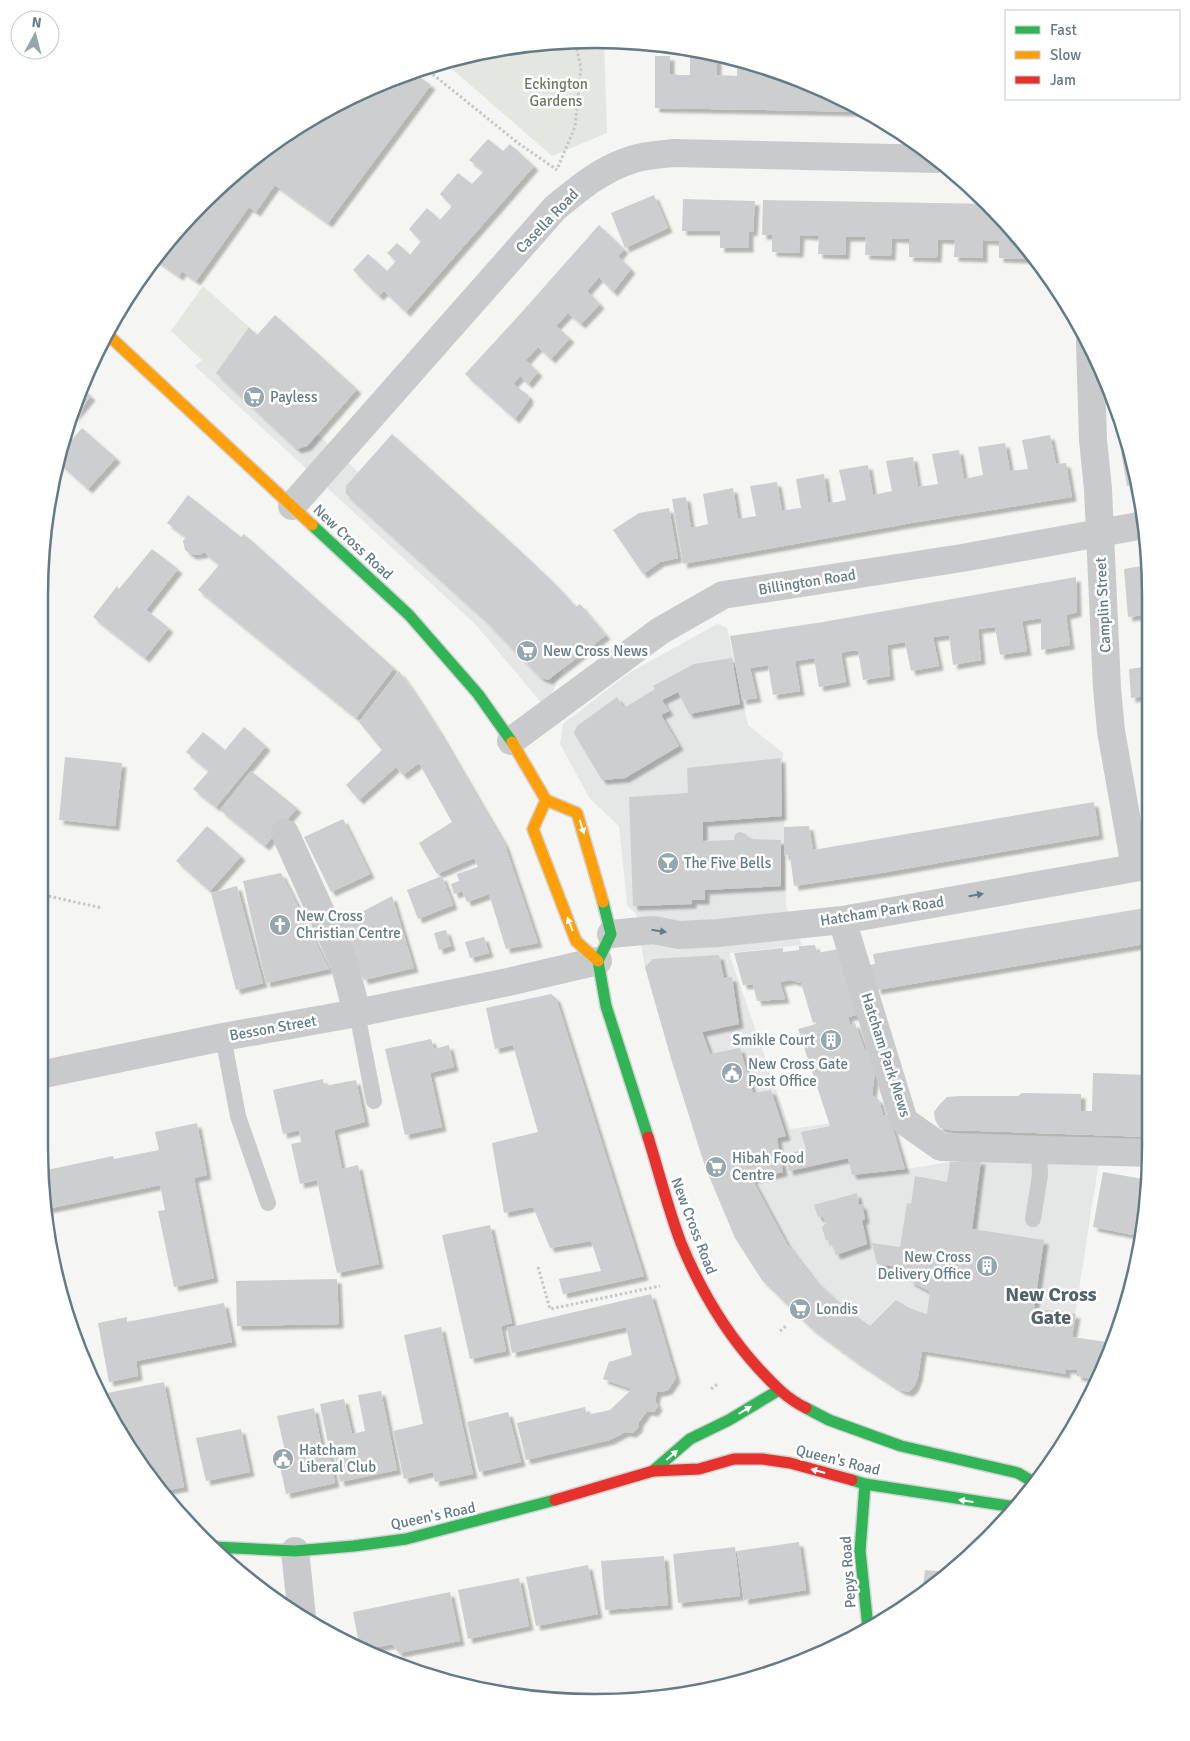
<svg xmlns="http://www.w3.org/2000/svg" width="1190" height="1741" font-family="Signika,sans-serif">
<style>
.built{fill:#e5e6e6}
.green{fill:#e4e7e0}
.building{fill:#cdcecf;filter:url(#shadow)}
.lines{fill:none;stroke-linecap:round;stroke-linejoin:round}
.fast-casing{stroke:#d2d3d3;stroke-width:14}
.slow-casing{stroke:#d2d3d3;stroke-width:14}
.jam-casing{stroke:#d2d3d3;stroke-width:14}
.path{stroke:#c6c8c8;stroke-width:3;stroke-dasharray:2.5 2.5;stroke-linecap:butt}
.lane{stroke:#c9cacb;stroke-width:16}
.street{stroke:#c9cacb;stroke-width:28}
.fast{stroke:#30b455;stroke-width:11}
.slow{stroke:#ff9f0a;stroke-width:11}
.jam{stroke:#e5322d;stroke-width:11}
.oneway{fill:#fff}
.oneway2{fill:#647a85}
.labels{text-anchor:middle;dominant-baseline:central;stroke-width:5;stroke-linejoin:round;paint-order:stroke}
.park-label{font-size:15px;fill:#6b7b63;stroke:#fff}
.street-label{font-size:15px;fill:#647a85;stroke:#fff}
.poi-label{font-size:15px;fill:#647a85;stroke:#fff;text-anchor:start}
.district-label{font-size:20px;font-weight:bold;fill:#526269;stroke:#fff}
.rim{fill:none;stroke:#647a85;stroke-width:2.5}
</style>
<defs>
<filter id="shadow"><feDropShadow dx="4.5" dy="4.5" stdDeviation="1" flood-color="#0004"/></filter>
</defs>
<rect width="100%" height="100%" fill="#f5f5f3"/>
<!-- built -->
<path class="built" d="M220,345L497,599L564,668L545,707L476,625L195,366Z
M717,624L727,628L748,725L783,753L786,907L802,945L729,953L790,1129L889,1115L906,1169L950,1162L981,1160L1099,1161L1066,1374L922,1351L918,1377L914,1387L909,1392L811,1328L762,1280L735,1238L700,1152L651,989L645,967L636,914L627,905L619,826L590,799L560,744L563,724L629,673Z"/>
<!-- green -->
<path class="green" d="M595,39L604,40L607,133L552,156L444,62L487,49Z
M203,286L249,327L216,373L171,331Z"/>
<!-- building -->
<path class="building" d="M655,56H670V74L680,75H690V56L717,58V75L737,76V59L764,68V75L783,76V74L808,81L866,112L655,108Z
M413,72L431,85L328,223L275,185L256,212L249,207L196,281L182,271L179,276L153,258L202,201L286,132L382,81Z
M488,139L503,151L510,144L534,166L406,312L384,291L379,296L353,270L368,254L387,271L396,261L387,253L397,243L410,255L421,241L409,229L427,208L440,220L452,206L440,194L458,173L472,184L484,171L469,160Z
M654,195L668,228L625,248L611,213Z
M683,199L755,201L753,232L749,231V248H720V231H682Z
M763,200L991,204L1025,243V259L999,258V241L983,240V258L954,257L955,240L938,239L937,258L909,257V239L892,238L891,256L865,255L866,237H846L845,255L818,254L819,236L800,235L799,253L772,252V235H762Z
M599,225L624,249L618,256L631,269L613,292L599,277L587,291L600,304L581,324L568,313L556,326L570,338L551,359L538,347L526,360L538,372L528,384L520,376L513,384L528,395L529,400L515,419L465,374L521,313Z
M275,315L357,389L307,446L297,449L216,373L249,327L257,335Z
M83,389L91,396L73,418Z
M82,428L116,458L88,489L58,462L61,452Z
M392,434L516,547L552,581L576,607L580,604L606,635L548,680L540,677L481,616L346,494V486Z
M1050,435L1056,464L1066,463L1072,497L911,523L683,564L672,499L686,497L691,528L700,526L708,524L703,494L733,488L738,519L756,516L750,486L777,482L782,511L792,509L801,508L796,479L824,474L828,503L838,502L846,500L839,470L868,465L873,495L892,491L886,461L913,457L918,487L938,484L932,454L959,450L964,479L983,475L978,447L1005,443L1010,471L1028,469L1022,440Z
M1128,450L1140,484L1127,486L1121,452Z
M188,495L241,537L244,534L394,668L356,718L198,590L219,565L204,552L202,554L192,555L185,550L183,541L186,537L167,523Z
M669,508L678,558L660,562L643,574L613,530L639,513Z
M152,549L178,569L146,610L169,628L145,658L93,617L117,586L119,589Z
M1148,565L1151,614L1128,617L1124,569Z
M1076,577L1077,612L1066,615L1070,645L1041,650V618L1022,621L1027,651L1000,655L995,627L978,629L981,660L953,665L949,635L933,637L939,666L911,671L905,642L887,645L890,676L863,680L858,651H850L841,653L846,682L819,687L814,658L795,661L800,691L773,695L768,665L750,668L757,698L742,700L730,636L823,622Z
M732,658L740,704L689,714L678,692L662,700L669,711L661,715L679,746L625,778L602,780L574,733L577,726L617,697L624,708L655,689L653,686L694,664Z
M1151,666V695L1131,698L1129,669Z
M399,671L413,691L438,730L505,845L538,943L506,949L489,894L467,902L462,891L454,894L451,884L459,881L457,874L478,867L474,858L437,874L419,843L452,822L419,763L403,775L396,767L359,800L346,785L382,750L359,722Z
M244,727L266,746L216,807L193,789L209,771L186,752L203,732L225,750Z
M65,757L122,763L115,826L59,820Z
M781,758L782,816L703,822V841L734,840L735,834L740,832L746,834L749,839L781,840V886L705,890V900H692V904L633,906L629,797L688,793L687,768Z
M1151,759V811H1150L1142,760Z
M251,771L297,808L265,846L220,810Z
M1094,802L1099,835L881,873L794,886L790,856L784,855V827L809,826L813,850Z
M343,819L370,874L331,892L304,837Z
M207,826L241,856L210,891L176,861Z
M281,873L329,969L266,983L243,881Z
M442,876L453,905L418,919L407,890Z
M237,886L263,983L236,990L211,893Z
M392,896L414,968L364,980L337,925Z
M1151,907V943L877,990L870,965L875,964L873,954Z
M446,930L451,946L439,950L434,933Z
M484,937L489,953L470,958L465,942Z
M815,945L817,953L838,949L859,1014L848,1017L850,1025L855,1023L865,1051L868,1050L875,1072L872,1095L879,1100L883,1115H889L905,1169L852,1175L848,1158L789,1171L785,1155L806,1149L801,1132L830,1126L798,1029L816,1024V1022L813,1023L801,983L791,980L780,982L785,999L757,1001L753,984L743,985L734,953L783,948V952L799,950V946Z
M719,955L724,978L732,977L739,1024L702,1032L710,1054L740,1048L753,1093L771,1090L786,1136L777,1138L783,1172L752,1179L787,1244L813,1278L842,1306L870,1326L896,1300L909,1308L927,1314L930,1292L910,1281L912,1269L877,1264L872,1243L900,1247L907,1203L911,1204L915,1176L947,1182L950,1162L981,1160L972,1229L1044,1240L1034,1308L1076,1314L1072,1337L1114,1343L1109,1359L1098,1380L1077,1376V1370L1066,1369V1374L922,1351L918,1377L914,1387L909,1392L900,1390L856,1361L811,1328L762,1280L735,1238L706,1169L672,1062L645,967L653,959Z
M551,994L556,998L644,1276L563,1294L559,1279L601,1271L591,1241L550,1248L533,1207L504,1213L492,1143L538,1132L513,1045L495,1049L486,1008Z
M431,1039L434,1049L449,1045L454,1067L430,1073L442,1127L405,1135L385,1049Z
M1093,1073L1151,1075V1137L950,1130L940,1128L935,1120L934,1112L940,1104L947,1097L959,1096H1018L1022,1093L1081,1094V1111H1092Z
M323,1079L324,1086L356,1080L365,1122L334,1130L342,1169L358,1165L379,1264L337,1273L317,1180L300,1184L291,1144L301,1142L299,1130L283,1134L273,1090Z
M197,1123L207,1175L194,1178L214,1278L174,1287L158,1211L165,1210L160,1185L47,1209L42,1171L113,1156L114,1159L159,1150L155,1132Z
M1103,1172L1143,1179L1133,1235L1093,1227Z
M857,1193L859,1205L862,1204L865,1219L862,1220L867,1244L836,1255L829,1239L826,1241L822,1227L826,1223L823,1217H818L814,1205Z
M490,1225L512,1323L501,1326L506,1351L470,1359L442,1235Z
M337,1279L339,1324L237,1326L236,1281Z
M651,1294L676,1378L668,1390L661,1392H657L655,1400L658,1406L654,1412L647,1411L639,1422L638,1428L632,1433L625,1432L610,1440L526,1460L517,1423L585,1407L587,1415L610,1410L632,1389L603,1379L609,1362L632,1355L626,1327L512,1353L507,1328Z
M224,1303L232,1342L136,1361L138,1376L109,1382L98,1323L127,1317V1322Z
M441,1327L473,1474L435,1482L433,1472L404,1479L393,1431L423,1424L404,1335Z
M164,1382L184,1487L164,1491L132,1455L112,1416L107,1393Z
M381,1391L397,1470L340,1482L332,1442L328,1443L320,1404L344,1399L352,1434L365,1431L358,1395Z
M314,1408L322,1448L328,1447L335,1483L286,1494L278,1457L286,1456L277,1416Z
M508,1412L521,1462L479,1472L467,1422Z
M241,1429L250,1472L206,1481L196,1438Z
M799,1542L806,1590L744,1600L737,1551Z
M735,1547L740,1596L678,1603L673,1554Z
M664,1556L668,1605L605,1610L601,1561Z
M588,1565L598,1614L536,1626L526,1577Z
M925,1570L951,1572L933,1587L922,1594Z
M519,1578L529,1626L468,1639L458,1590Z
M450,1592L460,1641L399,1653L392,1644L363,1650L360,1649L353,1612Z"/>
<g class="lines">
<!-- fast casing -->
<g class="fast-casing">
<path id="fast" d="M312,525L409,615L478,694L512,742
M603,902L611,934L598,961L606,1006L648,1137
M806,1408L829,1420L901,1446L1018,1473L1035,1483
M653,1471L690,1439L729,1420L779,1390
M852,1480L865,1484L1015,1507
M865,1484L860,1551L868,1628
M213,1547L295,1551L354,1546L406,1539L555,1500"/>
</g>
<!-- slow casing -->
<g class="slow-casing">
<path id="slow" d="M106,333L312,525
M512,742L546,800L577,813L603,902
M546,800L533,829L576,941L598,961"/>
</g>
<!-- jam casing -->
<g class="jam-casing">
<path id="jam" d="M648,1137C659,1172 668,1209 681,1243C700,1289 726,1333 759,1369C773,1384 787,1399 806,1408
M555,1500L653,1471L699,1469L734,1459H762L790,1463L852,1480"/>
</g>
<!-- path -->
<path class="path" d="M425,68L518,143L557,170
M558,167L575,127L581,68L575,41
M39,894L102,908
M538,1267L550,1309L660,1286
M780,1331L787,1325
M711,1389L719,1383"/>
<!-- lane -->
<path class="lane" d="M357,1013L374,1101
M223,1037L238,1116L268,1203
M1033,1219L1040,1175L1039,1150"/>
<!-- street -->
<path class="street" d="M1090,342L1093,440L1098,489L1107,688L1111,731L1135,867
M292,506L555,208C579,188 603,168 634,159C646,155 660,155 672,153L936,159
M511,741L660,631L723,595L962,558L1144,525
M285,833L344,963L357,1013
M842,920L904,1121L941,1147L1151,1153
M611,934L653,930L679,935L718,933L842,920L1151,865
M39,1075L223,1037L357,1013L508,982L598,961
M295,1551L302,1617"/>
<!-- fast -->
<use href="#fast" class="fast"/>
<!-- slow -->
<use href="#slow" class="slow"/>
<!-- jam -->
<use href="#jam" class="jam"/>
</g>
<!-- one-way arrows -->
<defs><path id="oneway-solid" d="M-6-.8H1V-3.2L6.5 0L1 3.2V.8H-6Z" transform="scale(1.25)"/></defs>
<g class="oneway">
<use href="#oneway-solid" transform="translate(582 827) rotate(72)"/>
<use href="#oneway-solid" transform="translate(570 924) rotate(-111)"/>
<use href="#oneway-solid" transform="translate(745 1410) rotate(-31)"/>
<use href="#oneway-solid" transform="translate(672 1455) rotate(-41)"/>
<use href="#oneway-solid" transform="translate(818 1471) rotate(-165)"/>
<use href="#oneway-solid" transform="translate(966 1501) rotate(-172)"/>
</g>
<g class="oneway2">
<use href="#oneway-solid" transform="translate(976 895) rotate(-10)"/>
<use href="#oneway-solid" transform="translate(659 931) rotate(9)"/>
</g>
<!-- icons -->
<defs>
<g id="supermarket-disc" transform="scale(1.125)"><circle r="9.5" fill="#97a5ac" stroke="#fff"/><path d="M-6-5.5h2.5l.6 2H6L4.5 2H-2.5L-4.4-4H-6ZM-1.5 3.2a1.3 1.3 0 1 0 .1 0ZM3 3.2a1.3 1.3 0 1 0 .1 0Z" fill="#fff"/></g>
<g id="bar-disc" transform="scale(1.125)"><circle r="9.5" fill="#97a5ac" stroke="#fff"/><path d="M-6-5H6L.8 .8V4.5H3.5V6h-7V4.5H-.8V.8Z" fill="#fff"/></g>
<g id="church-disc" transform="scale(1.125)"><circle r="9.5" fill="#97a5ac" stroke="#fff"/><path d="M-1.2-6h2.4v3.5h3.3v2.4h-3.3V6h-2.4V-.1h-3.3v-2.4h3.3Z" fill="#fff"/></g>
<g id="building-disc" transform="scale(1.125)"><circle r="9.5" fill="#97a5ac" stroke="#fff"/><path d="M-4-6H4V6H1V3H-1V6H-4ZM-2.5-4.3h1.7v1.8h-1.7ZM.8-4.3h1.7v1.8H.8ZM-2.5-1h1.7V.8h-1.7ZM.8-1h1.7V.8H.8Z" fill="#fff"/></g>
<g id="civic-disc" transform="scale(1.125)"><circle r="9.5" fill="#97a5ac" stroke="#fff"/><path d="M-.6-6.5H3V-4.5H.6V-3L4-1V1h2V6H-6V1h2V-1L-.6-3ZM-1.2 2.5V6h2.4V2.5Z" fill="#fff"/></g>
</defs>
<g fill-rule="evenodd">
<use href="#supermarket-disc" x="254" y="397"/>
<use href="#supermarket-disc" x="527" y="651"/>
<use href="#bar-disc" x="668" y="863"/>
<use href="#church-disc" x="280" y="925"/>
<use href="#building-disc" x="831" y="1040"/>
<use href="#civic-disc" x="732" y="1073"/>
<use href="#supermarket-disc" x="716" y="1167"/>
<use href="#building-disc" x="987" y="1266"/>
<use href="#supermarket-disc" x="800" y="1309"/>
<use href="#civic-disc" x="283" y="1459"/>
</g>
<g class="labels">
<!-- park labels -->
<g class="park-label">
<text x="556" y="84">Eckington<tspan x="556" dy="17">Gardens</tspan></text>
</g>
<!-- street labels -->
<g class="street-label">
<text transform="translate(547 221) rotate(-46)">Casella Road</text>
<text transform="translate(353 542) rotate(43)">New Cross Road</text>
<text transform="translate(807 582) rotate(-9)">Billington Road</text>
<text transform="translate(1103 605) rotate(-93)">Camplin Street</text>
<text transform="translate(882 911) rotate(-9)">Hatcham Park Road</text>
<text transform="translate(273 1028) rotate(-10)">Besson Street</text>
<text transform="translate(886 1055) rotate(72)">Hatcham Park Mews</text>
<text transform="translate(694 1226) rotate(69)">New Cross Road</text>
<text transform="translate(838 1460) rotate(14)">Queen's Road</text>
<text transform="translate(433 1516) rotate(-12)">Queen's Road</text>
<text transform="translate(848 1572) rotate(-94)">Pepys Road</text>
</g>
<!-- poi labels -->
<g class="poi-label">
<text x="270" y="397">Payless</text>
<text x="543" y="651">New Cross News</text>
<text x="684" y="863">The Five Bells</text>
<text x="296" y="916">New Cross<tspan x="296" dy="17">Christian Centre</tspan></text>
<text x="815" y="1040" text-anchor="end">Smikle Court</text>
<text x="748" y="1064">New Cross Gate<tspan x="748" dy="17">Post Office</tspan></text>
<text x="732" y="1158">Hibah Food<tspan x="732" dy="17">Centre</tspan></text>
<text x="971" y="1257" text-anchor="end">New Cross<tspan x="971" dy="17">Delivery Office</tspan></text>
<text x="816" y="1309">Londis</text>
<text x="299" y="1450">Hatcham<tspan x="299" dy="17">Liberal Club</tspan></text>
</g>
<!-- district labels -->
<g class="district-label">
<text x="1051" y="1294">New Cross<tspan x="1051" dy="23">Gate</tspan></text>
</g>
</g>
<!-- crop -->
<path d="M0 0H1190V1741H0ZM595 48H595A547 547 0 0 1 1142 595V1147A547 547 0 0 1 595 1694H595A547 547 0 0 1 48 1147V595A547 547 0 0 1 595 48Z" fill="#fff" fill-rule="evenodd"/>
<path class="rim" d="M595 48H595A547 547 0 0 1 1142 595V1147A547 547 0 0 1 595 1694H595A547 547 0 0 1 48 1147V595A547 547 0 0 1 595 48Z"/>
<!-- legend -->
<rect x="1005" y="10" width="175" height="90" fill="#ffffff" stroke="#c1cace"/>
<rect x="1015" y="26" width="25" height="8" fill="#30b455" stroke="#c1cace"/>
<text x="1050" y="35" font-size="15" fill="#647a85">Fast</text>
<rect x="1015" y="51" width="25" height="8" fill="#ff9f0a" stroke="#c1cace"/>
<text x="1050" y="60" font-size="15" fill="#647a85">Slow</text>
<rect x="1015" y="76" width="25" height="8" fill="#e5322d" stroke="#c1cace"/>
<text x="1050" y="85" font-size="15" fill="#647a85">Jam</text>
<!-- north arrow -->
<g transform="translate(35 35) rotate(7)"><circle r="24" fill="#ffffff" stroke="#c1cace"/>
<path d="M0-4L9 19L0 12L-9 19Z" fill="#97a5ac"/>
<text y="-8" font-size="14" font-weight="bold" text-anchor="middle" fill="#647a85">N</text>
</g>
</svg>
